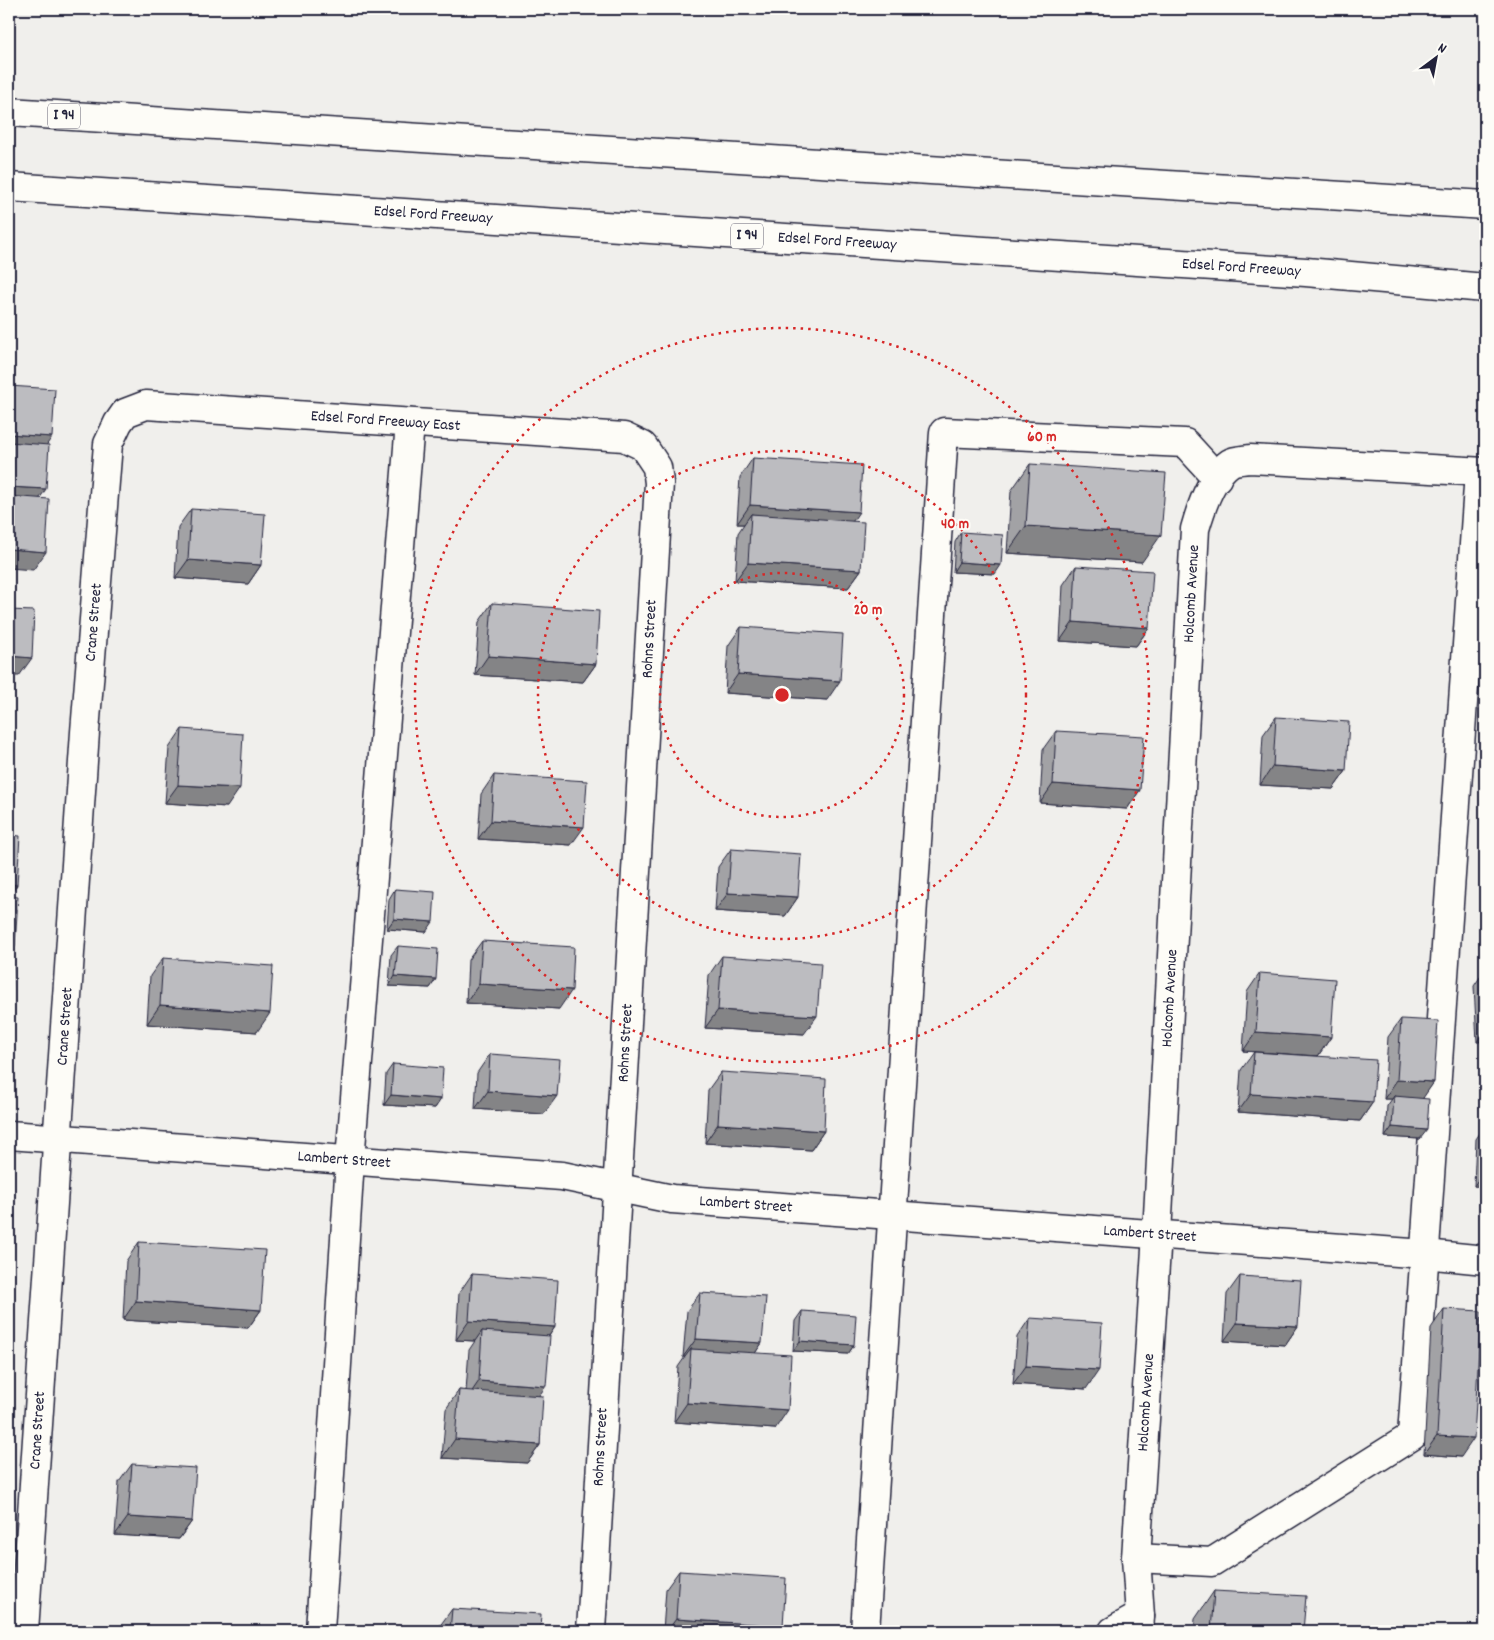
<svg xmlns="http://www.w3.org/2000/svg" width="1494" height="1640" font-family="Dekko,sans-serif">
<style>
.lines{fill:none;stroke-linecap:round;stroke-linejoin:round}
.minor-casing{stroke:#22223b;stroke-width:31}
.highway-casing{stroke:#22223b;stroke-width:31}
.minor{stroke:#fdfcf7;stroke-width:28}
.highway{stroke:#fdfcf7;stroke-width:28}
.wall{fill:#a2a2a5;stroke:#22223b}
.shaded-wall{fill:#848486;stroke:#22223b}
.building{fill:#bcbcc0;stroke:#22223b}
.ring{fill:none;stroke:#d62828;stroke-width:2.5;stroke-dasharray:2.5 5}
.labels{text-anchor:middle;dominant-baseline:central;stroke-width:4;stroke-linejoin:round;paint-order:stroke}
.shield{fill:#fdfcf7;stroke:#646373;stroke-width:1}
.shield-label{font-size:15px;font-weight:bold;fill:#22223b}
.street-label{font-size:16px;fill:#22223b;stroke:#fdfcf7}
.centre{fill:#d62828;stroke:#fdfcf7;stroke-width:2.5}
.ring-label{font-size:15px;text-anchor:middle;font-weight:bold;fill:#d62828;stroke:#fdfcf7;stroke-width:4;stroke-linejoin:round;paint-order:stroke}
</style>
<rect width="100%" height="100%" fill="#f0efec"/>
<filter id="ink" filterUnits="userSpaceOnUse"><feTurbulence type="fractalNoise" baseFrequency=".02" numOctaves="2"/><feDisplacementMap in="SourceGraphic" scale="10" xChannelSelector="R" yChannelSelector="G"/><feConvolveMatrix kernelMatrix="1 2 1 2 8 2 1 2 1" color-interpolation-filters="sRGB"/></filter>
<g filter="url(#ink)">
<g class="lines">
<!-- minor casing -->
<g class="minor-casing">
<g id="minor">
<path id="s1" d="M9,1135L562,1176L672,1199L1425,1254L1485,1260"/>
<path d="M1136,1558L1212,1562L1412,1436L1479,472"/>
<path id="s2" d="M24,1631L85,732L108,444L118,423L125,413L146,405L624,437L643,446L657,467L659,483L591,1631"/>
<path d="M320,1631L350,1160L410,423"/>
<path d="M865,1631L944,432L1185,443L1217,478"/>
<path d="M1113,1631L1140,1616"/>
<path id="s3" d="M1139,1631L1140,1616L1136,1558L1157,1234L1195,529C1201,508 1211,476 1230,463C1235,460 1244,460 1250,459L1485,472"/>
</g>
</g>
<!-- highway casing -->
<g class="highway-casing">
<g id="highway">
<path d="M9,112L1485,205"/>
<path id="s4" d="M9,187L1306,272L1485,288"/>
</g>
</g>
<!-- minor -->
<use href="#minor" class="minor"/>
<!-- highway -->
<use href="#highway" class="highway"/>
</g>
<!-- wall -->
<path class="wall" d="M753,458L853,521L861,570L848,588L735,581L738,533L744,524H737L740,477Z
M1030,464L1142,562L1007,553L1011,491Z
M191,509L261,565L248,584L175,578L178,527Z
M961,532L995,574L953,572L955,542Z
M1076,566L1149,628L1136,646L1060,641L1063,585Z
M492,603L596,664L583,682L475,675L479,622Z
M741,627L827,700L725,693L728,646Z
M1276,717L1346,771L1333,789L1260,785L1263,735Z
M182,729L227,807L165,803L169,748Z
M1056,731L1140,790L1127,809L1040,803L1043,749Z
M494,775L571,845L478,839L481,794Z
M731,849L798,897L785,916L715,911L718,867Z
M395,889L426,932L387,929L389,899Z
M482,941L559,1009L466,1003L468,960Z
M398,946L436,979L430,988L389,986L391,955Z
M722,956L804,1034L705,1028L709,975Z
M163,958L257,1032L147,1024L150,976Z
M1485,970V1041L1477,1042L1474,986Z
M1260,973L1331,1037L1318,1056L1243,1051L1247,992Z
M1401,1019L1434,1082L1422,1098L1420,1139L1385,1137L1387,1106L1392,1099H1384L1388,1037Z
M1254,1052L1373,1102L1360,1121L1238,1112L1241,1070Z
M490,1054L544,1114L475,1109L477,1073Z
M393,1064L441,1099L435,1108L384,1105L386,1074Z
M721,1072L824,1131L811,1150L705,1143L708,1090Z
M1485,1126V1187L1474,1186L1476,1139Z
M139,1242L261,1310L248,1328L123,1320L126,1261Z
M472,1274L555,1327L549,1336L539,1396L540,1445L527,1463L442,1458L446,1409L459,1390L466,1391L469,1350L475,1341L456,1340L459,1293Z
M1240,1276L1298,1326L1285,1345L1224,1341L1227,1294Z
M700,1293L762,1343L755,1353L775,1429L674,1422L678,1367L685,1357H683L687,1311Z
M1444,1309L1461,1457L1424,1454L1431,1328Z
M802,1311L854,1345L848,1354L793,1351L795,1321Z
M1030,1318L1086,1389L1013,1384L1017,1337Z
M132,1464L192,1521L179,1539L115,1535L119,1482Z
M679,1571L783,1626L779,1631H663L666,1589Z
M1214,1591L1303,1631H1194L1195,1619Z
M452,1609L540,1631H438L439,1627Z"/>
<!-- shaded-wall -->
<path class="shaded-wall" d="M9,434L52,437L39,456L9,454Z
M9,487L46,489L33,508L9,506Z
M750,505L859,512L846,531L751,514L744,524H737Z
M1026,526L1161,535L1142,562L1007,553Z
M9,549L46,552L33,570L9,568Z
M188,560L261,565L248,584L175,578Z
M959,562L1001,565L995,574L953,572Z
M748,563L861,570L848,588L735,581Z
M1073,622L1149,628L1136,646L1060,641Z
M9,656L32,658L19,676H9Z
M488,656L596,664L583,682L475,675Z
M738,674L840,681L827,700L725,693Z
M1273,766L1346,771L1333,789L1260,785Z
M1053,784L1140,790L1127,809L1040,803Z
M178,785L240,788L227,807L165,803Z
M491,821L584,827L571,845L478,839Z
M9,884L17,885L9,897Z
M728,893L798,897L785,916L715,911Z
M394,919L433,922L426,932L387,929Z
M9,945L15,946L9,954Z
M395,976L436,979L430,988L389,986Z
M479,984L572,990L559,1009L466,1003Z
M160,1005L270,1013L257,1032L147,1024Z
M718,1010L817,1016L804,1034L705,1028Z
M1485,1029V1041L1477,1042Z
M1256,1032L1331,1037L1318,1056L1243,1051Z
M1397,1080L1434,1082L1421,1101L1394,1096L1392,1099H1384Z
M488,1091L557,1096L544,1114L475,1109Z
M1251,1094L1373,1102L1360,1121L1238,1112Z
M391,1095L441,1099L435,1108L384,1105Z
M718,1124L824,1131L811,1150L705,1143Z
M1392,1127L1427,1130L1420,1139L1385,1137Z
M1485,1169V1187L1474,1186Z
M136,1301L261,1310L248,1328L123,1320Z
M469,1321L555,1327L542,1346L482,1331L475,1341L456,1340Z
M1237,1323L1298,1326L1285,1345L1224,1341Z
M696,1339L762,1343L749,1362L691,1349L685,1357H683Z
M800,1341L854,1345L848,1354L793,1351Z
M1026,1366L1099,1370L1086,1389L1013,1384Z
M479,1381L546,1386L533,1404L466,1400Z
M687,1403L788,1410L775,1429L674,1422Z
M1437,1436L1474,1438L1461,1457L1424,1454Z
M455,1439L540,1445L527,1463L442,1458Z
M128,1517L192,1521L179,1539L115,1535Z
M676,1619L783,1626L779,1631H679V1630L678,1631H667Z"/>
<!-- building -->
<path class="building" d="M9,386L55,389L52,437L9,434Z
M9,442L49,445L46,489L9,487Z
M753,458L862,465L859,512L750,505Z
M1030,464L1166,473L1161,535L1026,526Z
M9,496L49,499L46,552L9,549Z
M191,509L265,514L261,565L188,560Z
M751,514L864,522L861,570L748,563Z
M961,532L1003,535L1001,565L959,562Z
M1076,566L1153,571L1149,628L1073,622Z
M492,603L599,611L596,664L488,656Z
M9,610L34,611L32,658L9,656Z
M741,627L843,634L840,681L738,674Z
M1276,717L1349,722L1346,771L1273,766Z
M182,729L243,734L240,788L178,785Z
M1056,731L1144,736L1140,790L1053,784Z
M494,775L587,781L584,827L491,821Z
M9,778H13L11,825H9Z
M9,835L20,836L17,885L9,884Z
M731,849L801,854L798,897L728,893Z
M395,889L435,892L433,922L394,919Z
M9,896L18,897L15,946L9,945Z
M482,941L574,947L572,990L479,984Z
M398,946L438,949L436,979L395,976Z
M9,953L13,954L11,1000H9Z
M722,956L821,963L817,1016L718,1010Z
M163,958L273,966L270,1013L160,1005Z
M1260,973L1335,979L1331,1037L1256,1032Z
M9,1007H11L9,1042Z
M1401,1019L1438,1021L1434,1082L1397,1080Z
M1254,1052L1376,1060L1373,1102L1251,1094Z
M490,1054L560,1059L557,1096L488,1091Z
M393,1064L443,1068L441,1099L391,1095Z
M721,1072L826,1079L824,1131L718,1124Z
M1394,1096L1429,1099L1427,1130L1392,1127Z
M139,1242L265,1250L261,1310L136,1301Z
M472,1274L558,1280L555,1327L469,1321Z
M1240,1276L1301,1280L1298,1326L1237,1323Z
M700,1293L766,1297L762,1343L696,1339Z
M1444,1309L1481,1311L1474,1438L1437,1436Z
M802,1311L856,1315L854,1345L800,1341Z
M1030,1318L1102,1323L1099,1370L1026,1366Z
M482,1331L550,1336L546,1386L479,1381Z
M691,1349L791,1355L788,1410L687,1403Z
M459,1390L543,1396L540,1445L455,1439Z
M132,1464L196,1468L192,1521L128,1517Z
M679,1571L786,1578L783,1626L676,1619Z
M1214,1591L1306,1596L1303,1631H1211Z
M452,1609L541,1614L540,1631H450Z
M679,1630L701,1631H679Z"/>
</g>
<!-- distance rings -->
<g class="ring">
<circle cx="782" cy="695" r="122"/>
<circle cx="782" cy="695" r="244"/>
<circle cx="782" cy="695" r="367"/>
</g>
<g class="labels">
<!-- shield labels -->
<g class="shield">
<rect x="48" y="103.5" width="32" height="25" rx="4"/>
<rect x="731" y="223.5" width="32" height="25" rx="4"/>
</g>
<g class="shield-label">
<text x="64" y="116">I 94</text>
<text x="747" y="236">I 94</text>
</g>
<!-- street labels -->
<g class="street-label">
<text stroke="none"><textPath href="#s4" startOffset="425">Edsel Ford Freeway</textPath></text>
<text stroke="none"><textPath href="#s4" startOffset="830">Edsel Ford Freeway</textPath></text>
<text stroke="none"><textPath href="#s4" startOffset="1235">Edsel Ford Freeway</textPath></text>
<text stroke="none"><textPath href="#s2" startOffset="1488">Edsel Ford Freeway East</textPath></text>
<text stroke="none"><textPath href="#s3" startOffset="1039">Holcomb Avenue</textPath></text>
<text stroke="none"><textPath href="#s2" startOffset="1011">Crane Street</textPath></text>
<text transform="translate(650 639) rotate(-87)">Rohns Street</text>
<text stroke="none"><textPath href="#s3" startOffset="634">Holcomb Avenue</textPath></text>
<text stroke="none"><textPath href="#s2" startOffset="606">Crane Street</textPath></text>
<text transform="translate(626 1043) rotate(-87)">Rohns Street</text>
<text stroke="none"><textPath href="#s1" startOffset="336">Lambert Street</textPath></text>
<text stroke="none"><textPath href="#s1" startOffset="741">Lambert Street</textPath></text>
<text stroke="none"><textPath href="#s1" startOffset="1146">Lambert Street</textPath></text>
<text stroke="none"><textPath href="#s3" startOffset="229">Holcomb Avenue</textPath></text>
<text stroke="none"><textPath href="#s2" startOffset="201">Crane Street</textPath></text>
<text transform="translate(601 1447) rotate(-87)">Rohns Street</text>
</g>
</g>
<circle cx="782" cy="695" r="8" class="centre"/>
<g class="ring-label">
<text x="1042" y="441">60 m</text>
<text x="955" y="528">40 m</text>
<text x="868" y="614">20 m</text>
</g>
<!-- margin -->
<rect width="1494" height="1640" fill="none" stroke="#fdfcf7" stroke-width="30"/>
<rect x="15" y="15" width="1464" height="1610" fill="none" stroke="#22223b" stroke-width="2" filter="url(#ink)"/>
<!-- north arrow -->
<g transform="translate(1436 58) rotate(32)" stroke="#fdfcf7" stroke-width="4" paint-order="stroke">
<path d="M0-4L9 19L0 12L-9 19Z" fill="#22223b"/>
<text y="-8" font-size="14" font-weight="bold" text-anchor="middle" fill="#22223b">N</text>
</g>
</svg>
